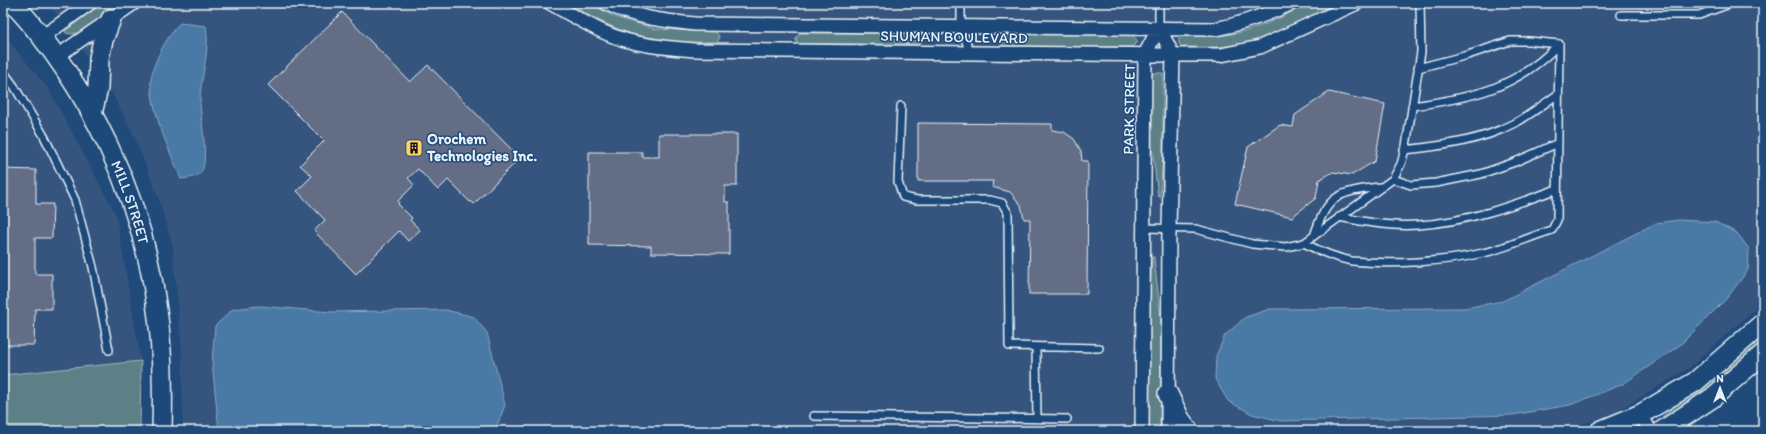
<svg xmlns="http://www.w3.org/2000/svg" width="1766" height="434" font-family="Itim,sans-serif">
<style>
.built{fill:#34547e}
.green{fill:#5b8086;stroke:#a2b8bf}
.water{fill:#4979a5;stroke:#89a9c6}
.building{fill:#646d86;stroke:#e8f1f8}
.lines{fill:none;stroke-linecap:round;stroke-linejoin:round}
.lane-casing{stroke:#e8f1f8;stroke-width:10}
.street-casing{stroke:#e8f1f8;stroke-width:16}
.secondary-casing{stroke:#e8f1f8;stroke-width:22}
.lane{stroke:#1f4a7a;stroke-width:7}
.street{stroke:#1f4a7a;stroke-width:13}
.secondary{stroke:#1f4a7a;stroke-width:19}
.labels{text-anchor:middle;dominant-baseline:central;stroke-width:3;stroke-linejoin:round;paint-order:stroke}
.street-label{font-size:15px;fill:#e8f1f8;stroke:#1f4a7a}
.poi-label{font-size:15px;font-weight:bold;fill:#e8f1f8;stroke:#1f4a7a;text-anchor:start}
</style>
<rect width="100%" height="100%" fill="#1f4a7a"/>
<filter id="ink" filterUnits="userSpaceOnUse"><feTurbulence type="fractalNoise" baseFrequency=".025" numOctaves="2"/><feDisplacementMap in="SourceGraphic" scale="8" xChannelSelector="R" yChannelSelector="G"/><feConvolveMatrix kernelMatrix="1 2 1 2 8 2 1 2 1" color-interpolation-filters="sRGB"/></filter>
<g filter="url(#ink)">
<!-- built -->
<path class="built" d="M46,3H1763V302L1689,368L1608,417L1556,431H183L182,354L172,243L158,196L133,134L113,95L58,15Z
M3,34L48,88L116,214L141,361L3,375Z"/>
<!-- green -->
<path class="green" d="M102,3H115C104,13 82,39 66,33L65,31Z
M566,3H589L615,17L656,29L716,32L720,38L717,42C698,42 678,43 659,41C625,36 596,19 566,3Z
M1311,3H1337C1307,17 1267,41 1235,45C1217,48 1200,47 1182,47L1179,44V39L1183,36C1203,36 1223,37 1242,32C1266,26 1288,13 1311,3Z
M801,33H919L922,35V42L919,44H799L796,41V37Z
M1006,34L1132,35L1137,40V43L1131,47L1004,46L1000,43V38Z
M1152,73H1163V152L1160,197L1158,196L1151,138Z
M1152,257H1154L1161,319L1160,431H1149L1150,293Z
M1763,330V344L1700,397L1663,421L1661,420L1662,417Z
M141,361L140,431H3V375Z"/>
<!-- water -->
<path class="water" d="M180,23L206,26C211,53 199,79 200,105C201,120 209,161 201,172C197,178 188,178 181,179C169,149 154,119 151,86C149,68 167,36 180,23Z
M1679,220L1715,222L1737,233L1749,249L1748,270L1727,298L1680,345L1623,384L1570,405L1512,415L1281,421L1252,414L1228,401L1215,379L1216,356L1225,335L1246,317L1270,309L1465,308L1503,301L1656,223Z
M259,306L331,312L446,310L474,317L487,333L505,405L497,426L480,431H394L382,428L374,431H219L212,362L215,326L233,309Z"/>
<!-- building -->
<path class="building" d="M342,12L410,82L428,65L517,155L516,156L519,159L474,204L471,201L470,202L448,180L438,190L418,169L408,178L414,185L398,201L399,203L398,204L412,218L410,220L420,230L408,241L399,231L356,274L314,231L325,220L297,191L312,176L300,165L324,141L268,85Z
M1329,92L1385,104L1375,161L1352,175L1333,172L1319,180L1316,198L1292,217L1235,204L1248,147L1280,125L1293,127L1295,115Z
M918,123L1052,124V130L1064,132L1074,139L1081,151L1082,161H1088L1087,294H1029L1030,219H1024L1021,205L1010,192L992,187L993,181H918Z
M659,134H737V186H725V202H729V254L651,253V246L589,245V152H642V157H659Z
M3,169L36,170V204H53L52,238H35V274H52V309H35L34,345H3Z"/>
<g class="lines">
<!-- lane casing -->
<g class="lane-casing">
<path id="lane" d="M961,3V27L970,53
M1621,15H1699L1732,3
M1159,28V3
M3,71L14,86L44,136L75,200L93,267L109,350
M901,106L898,182L903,197L917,200H990L1002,203L1008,213L1009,346L1099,348
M1412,106C1471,98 1516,89 1559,44
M1404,150C1442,146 1481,141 1515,123C1530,115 1544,104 1558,94
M1393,179L1411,185L1436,183L1481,174L1515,162L1558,143
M1339,217C1365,222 1392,227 1418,225C1467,222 1512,206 1557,189
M1143,228L1196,229L1252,244L1286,247L1304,243L1393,179L1401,164L1406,146L1421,52L1420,3
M1314,236C1328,194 1338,192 1380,187
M1304,243C1319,251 1335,258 1352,261C1390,265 1446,262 1483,253C1506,248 1529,237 1552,230L1557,220L1559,44L1529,41H1510L1468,55L1418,68
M1036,347L1037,419
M814,416L1067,419"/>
</g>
<!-- street casing -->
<g class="street-casing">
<path id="street" d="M550,3C576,17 601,34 629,41C650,47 672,48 694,50L1173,55H1221L1260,47L1357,3
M606,3C635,18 664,21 695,24L1215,29C1243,24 1266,15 1292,3
M1159,28L1173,55L1169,228L1168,431
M42,37L90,3
M56,57L134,3
M1641,414L1650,431
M1142,431L1145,54L1159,28"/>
</g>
<!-- secondary casing -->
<g class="secondary-casing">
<g id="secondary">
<path id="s1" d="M13,3C89,86 143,198 157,310C163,351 163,391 162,431"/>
<path d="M92,114L98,88L99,58L103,40L111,19"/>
<path d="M1168,394L1180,419L1189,431"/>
<path d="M1600,431L1641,414L1695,382L1763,323"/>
<path d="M1662,431L1712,398L1763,354"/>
</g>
</g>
<!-- lane -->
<use href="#lane" class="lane"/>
<!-- street -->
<use href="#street" class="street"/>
<!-- secondary -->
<use href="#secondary" class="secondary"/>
</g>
</g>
<!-- icons -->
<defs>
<g id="building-square" transform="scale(0.9)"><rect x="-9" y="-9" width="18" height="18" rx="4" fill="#ffd166" stroke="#1f4a7a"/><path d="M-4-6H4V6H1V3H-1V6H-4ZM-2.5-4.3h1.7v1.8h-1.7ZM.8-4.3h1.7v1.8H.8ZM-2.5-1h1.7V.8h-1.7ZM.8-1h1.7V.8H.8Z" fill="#111"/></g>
</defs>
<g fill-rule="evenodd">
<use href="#building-square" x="414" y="148"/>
</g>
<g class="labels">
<!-- street labels -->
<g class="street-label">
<text transform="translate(954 37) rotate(1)">SHUMAN BOULEVARD</text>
<text transform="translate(1129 109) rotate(-89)">PARK STREET</text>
<text stroke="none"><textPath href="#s1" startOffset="233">MILL STREET</textPath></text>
</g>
<!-- poi labels -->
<g class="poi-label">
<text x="427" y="139">Orochem<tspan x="427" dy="17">Technologies Inc.</tspan></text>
</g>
</g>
<!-- margin -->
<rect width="1766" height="434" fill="none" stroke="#1f4a7a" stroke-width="16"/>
<rect x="8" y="8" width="1750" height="418" fill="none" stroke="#e8f1f8" stroke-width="1.5" filter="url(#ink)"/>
<!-- north arrow -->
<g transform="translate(1720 388)" stroke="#1f4a7a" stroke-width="3" paint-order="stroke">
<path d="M0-3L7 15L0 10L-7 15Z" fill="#e8f1f8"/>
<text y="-6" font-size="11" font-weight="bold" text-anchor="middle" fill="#e8f1f8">N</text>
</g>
</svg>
